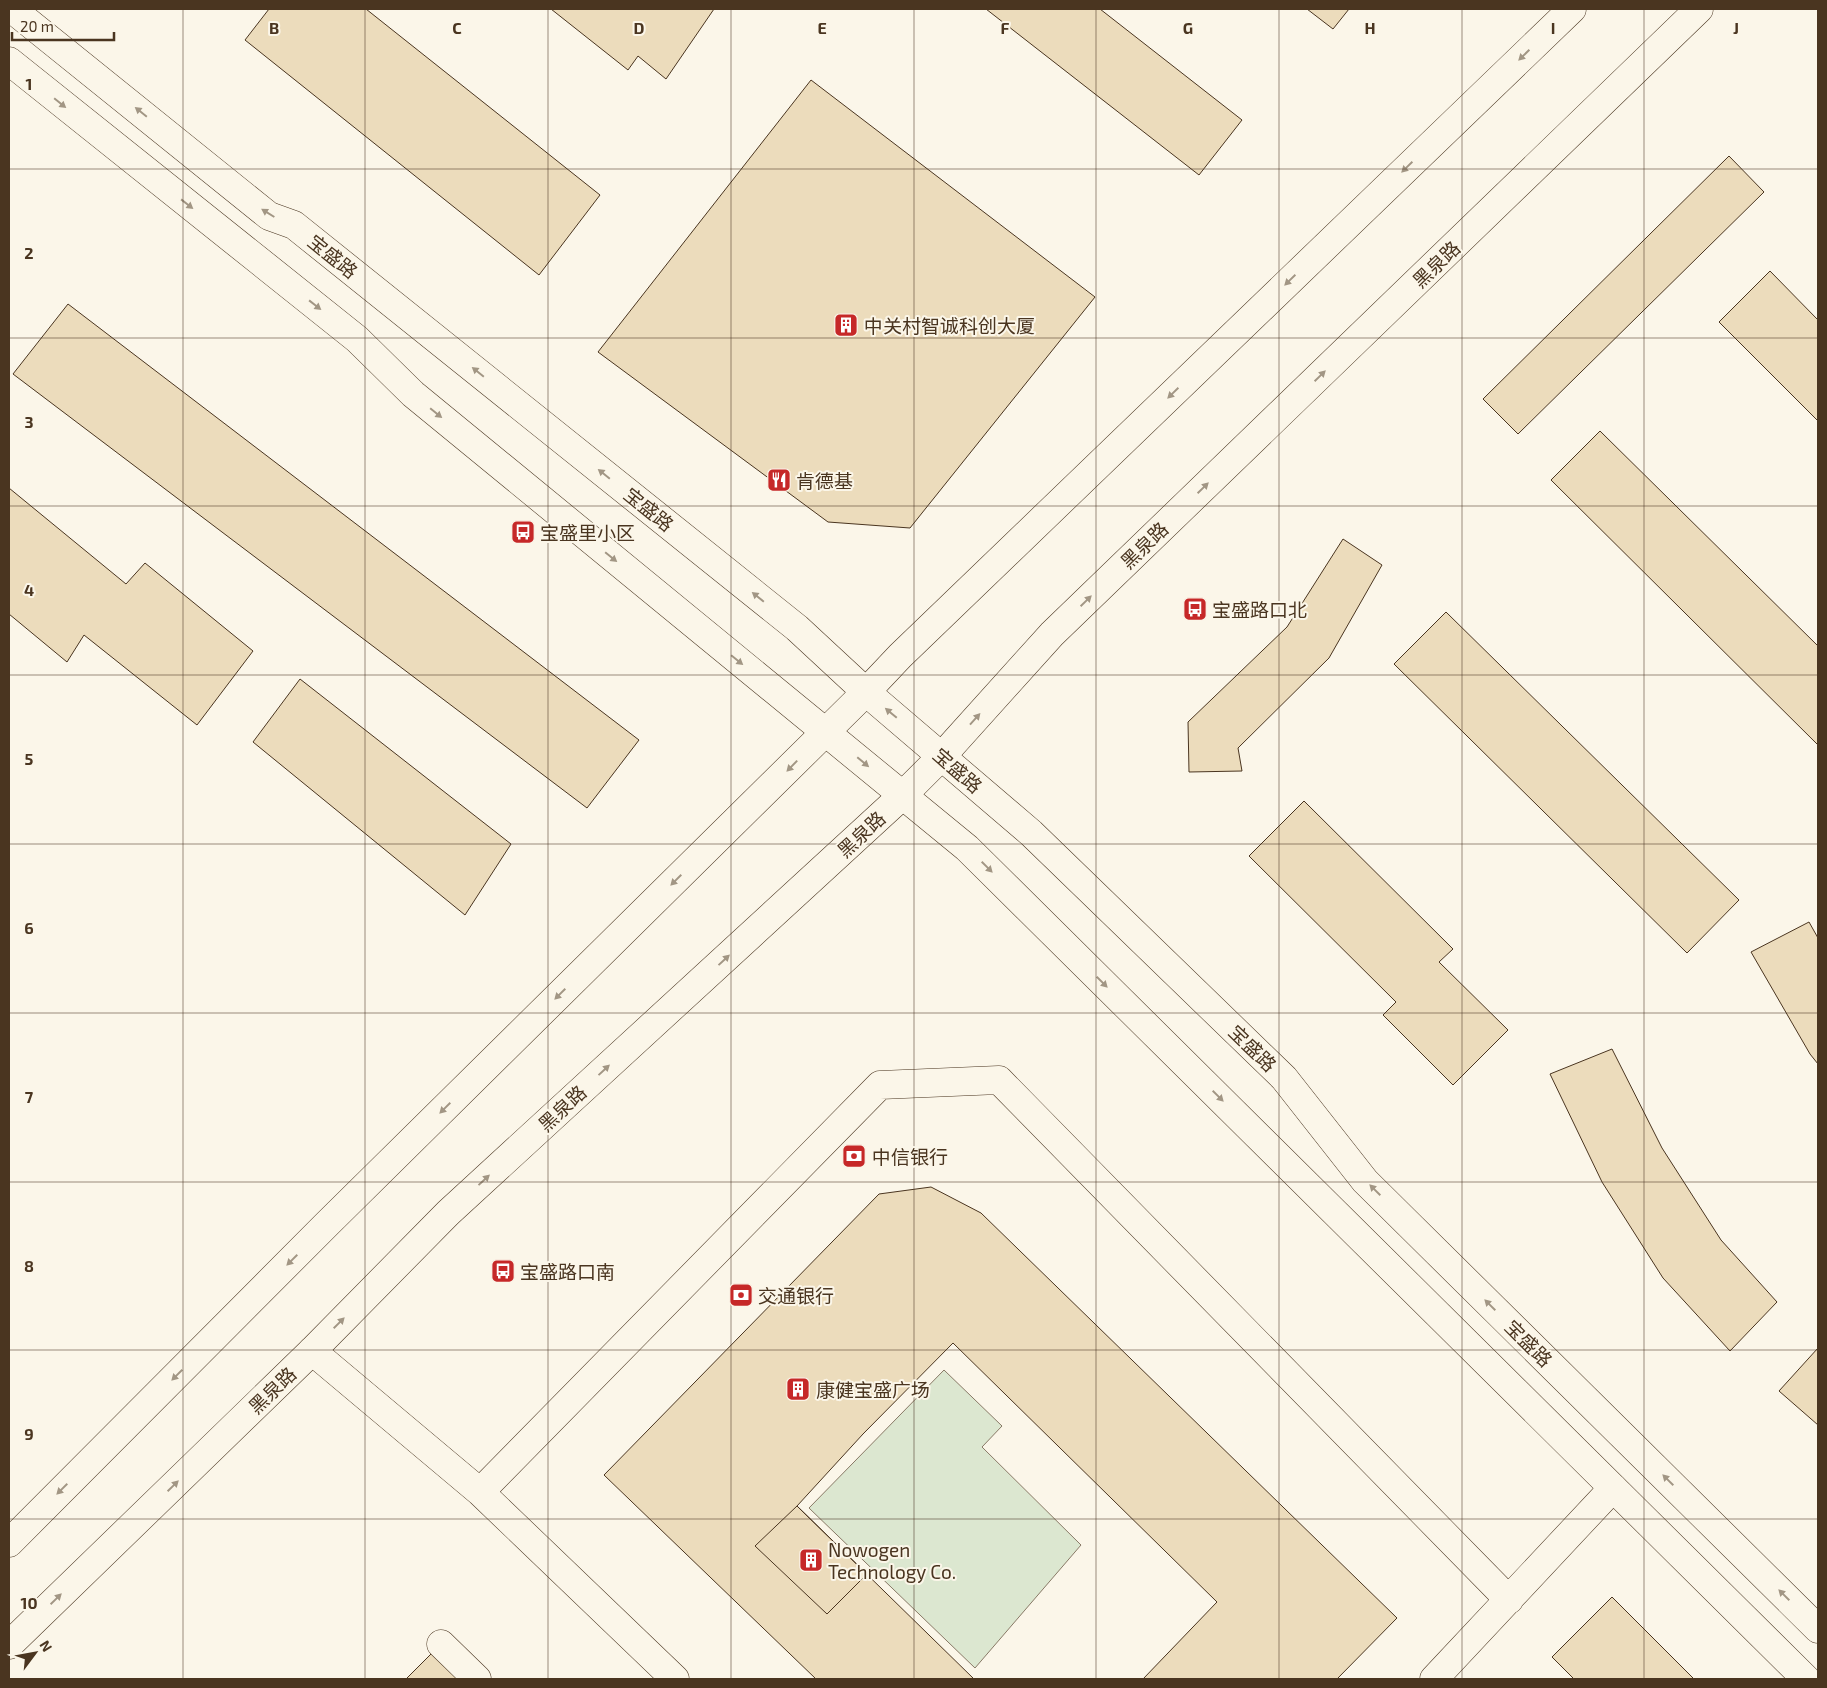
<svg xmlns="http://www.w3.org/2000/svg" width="1827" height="1688" font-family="'Exo 2','Noto Sans SC',sans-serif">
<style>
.green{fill:#dce7d0;stroke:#887966}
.building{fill:#ecdcbc;stroke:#4a3520}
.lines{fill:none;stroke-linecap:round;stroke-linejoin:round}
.minor-casing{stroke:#4a3520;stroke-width:29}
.tertiary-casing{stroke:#4a3520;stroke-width:29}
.primary-casing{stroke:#4a3520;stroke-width:29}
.minor{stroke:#fbf6e9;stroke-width:28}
.tertiary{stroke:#fbf6e9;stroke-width:28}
.primary{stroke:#fbf6e9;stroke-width:28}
.oneway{fill:#a29684}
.grid{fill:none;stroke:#4a3520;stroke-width:1;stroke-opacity:0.55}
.labels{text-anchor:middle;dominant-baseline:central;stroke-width:4;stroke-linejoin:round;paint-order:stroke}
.street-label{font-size:19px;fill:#4a3520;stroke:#fbf6e9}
.poi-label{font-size:19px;fill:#4a3520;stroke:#fbf6e9;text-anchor:start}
.grid-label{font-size:16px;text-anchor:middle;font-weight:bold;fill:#4a3520;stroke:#fbf6e9;stroke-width:4;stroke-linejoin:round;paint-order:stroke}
</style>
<rect width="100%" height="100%" fill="#fbf6e9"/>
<!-- green -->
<path class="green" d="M944,1370L1002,1426L982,1447L1081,1545L975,1668L809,1508Z"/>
<!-- building -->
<path class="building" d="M269,9H366L600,195L539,275L245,40Z
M551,9H714L666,79L638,56L628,70Z
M986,9H1100L1242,120L1199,175Z
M1307,9H1349L1333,29Z
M811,80L1095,297L910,528L828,522L598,352Z
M1729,156L1764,192L1518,434L1483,399Z
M1770,271L1818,320V421L1719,322Z
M68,304L639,740L587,808L13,374Z
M1600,431L1818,646V745L1551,480Z
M9,488L126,584L145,563L253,651L197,725L84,635L67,662L9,614Z
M1343,539L1382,565L1329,658L1238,748L1242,771L1189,772L1188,722L1287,627Z
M1446,612L1739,900L1687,953L1394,664Z
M300,679L511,844L465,915L253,742Z
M1304,801L1453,949L1439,962L1508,1030L1453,1085L1383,1015L1396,1002L1249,856Z
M1809,922L1818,938V1064L1810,1054L1751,952Z
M1612,1049L1662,1148L1721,1240L1777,1302L1730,1351L1663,1278L1602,1182L1550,1074Z
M931,1187L981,1213L1397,1618L1337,1679H1143L1217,1602L953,1343L863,1434L797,1506L974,1679H816L604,1475L879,1194Z
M1818,1348V1425L1779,1391Z
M797,1506L867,1574L827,1614L755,1546Z
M1612,1597L1694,1679H1574L1552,1657Z
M433,1652L461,1679H406Z"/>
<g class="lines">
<!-- minor casing -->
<g class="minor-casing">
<path id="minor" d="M312,1351L480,1492L675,1679
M480,1492L880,1085L999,1080L1509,1600
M441,1644L477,1679
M1434,1679L1613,1488"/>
</g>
<!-- tertiary casing -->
<g class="tertiary-casing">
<path id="tertiary" d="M12,9L269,216L294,225L797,628L866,692L1031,833L1284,1078L1365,1181L1818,1629
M9,61L357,339L413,394L967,848L1806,1679"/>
</g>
<!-- primary casing -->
<g class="primary-casing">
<path id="primary" d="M9,1543L326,1225L866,692L900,656L1572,9
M9,1645L312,1351L448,1213L903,795L942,756L1052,634L1699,9"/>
</g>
<!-- minor -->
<use href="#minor" class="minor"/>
<!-- tertiary -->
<use href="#tertiary" class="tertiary"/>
<!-- primary -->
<use href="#primary" class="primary"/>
</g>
<!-- one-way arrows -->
<defs><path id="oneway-solid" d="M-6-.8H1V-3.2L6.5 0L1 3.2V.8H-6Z" transform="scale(1.25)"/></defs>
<g class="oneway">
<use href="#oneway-solid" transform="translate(1524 55) rotate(136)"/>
<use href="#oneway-solid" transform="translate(60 103) rotate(39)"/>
<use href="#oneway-solid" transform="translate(141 112) rotate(-141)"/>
<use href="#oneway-solid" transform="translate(1407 167) rotate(136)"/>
<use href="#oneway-solid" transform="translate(187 204) rotate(38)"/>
<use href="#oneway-solid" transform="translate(268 213) rotate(-148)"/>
<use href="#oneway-solid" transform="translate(1290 280) rotate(136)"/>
<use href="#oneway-solid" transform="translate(315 305) rotate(38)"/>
<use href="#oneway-solid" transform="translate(478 372) rotate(-141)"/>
<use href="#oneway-solid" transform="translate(1320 376) rotate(-44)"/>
<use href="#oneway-solid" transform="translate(1173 393) rotate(136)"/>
<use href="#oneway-solid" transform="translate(436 413) rotate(39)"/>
<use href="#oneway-solid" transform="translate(604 474) rotate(-141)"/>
<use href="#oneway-solid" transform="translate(1203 488) rotate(-44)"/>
<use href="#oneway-solid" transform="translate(611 557) rotate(39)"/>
<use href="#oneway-solid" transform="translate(758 597) rotate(-141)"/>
<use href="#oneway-solid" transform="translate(1086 601) rotate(-44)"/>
<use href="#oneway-solid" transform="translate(737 660) rotate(39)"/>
<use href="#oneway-solid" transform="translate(891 713) rotate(-140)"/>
<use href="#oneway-solid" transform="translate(975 719) rotate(-48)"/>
<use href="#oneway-solid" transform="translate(863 762) rotate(40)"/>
<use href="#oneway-solid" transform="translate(792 766) rotate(134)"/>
<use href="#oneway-solid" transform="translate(987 867) rotate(45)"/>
<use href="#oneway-solid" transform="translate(676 880) rotate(135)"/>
<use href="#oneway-solid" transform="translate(724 960) rotate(-43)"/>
<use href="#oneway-solid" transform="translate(1102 982) rotate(45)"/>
<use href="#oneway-solid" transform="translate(560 994) rotate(135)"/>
<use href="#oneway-solid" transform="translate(604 1070) rotate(-43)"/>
<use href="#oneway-solid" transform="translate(1218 1096) rotate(45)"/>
<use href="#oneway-solid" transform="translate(445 1108) rotate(135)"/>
<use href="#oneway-solid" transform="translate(484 1180) rotate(-43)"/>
<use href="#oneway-solid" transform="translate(1375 1190) rotate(-135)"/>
<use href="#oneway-solid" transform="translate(292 1260) rotate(135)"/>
<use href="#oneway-solid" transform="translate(1490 1305) rotate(-135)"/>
<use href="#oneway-solid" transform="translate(339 1323) rotate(-45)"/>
<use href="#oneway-solid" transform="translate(177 1375) rotate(135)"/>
<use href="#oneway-solid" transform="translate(1668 1480) rotate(-135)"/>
<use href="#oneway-solid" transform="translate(173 1486) rotate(-44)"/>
<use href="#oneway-solid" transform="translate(62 1489) rotate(135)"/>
<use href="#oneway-solid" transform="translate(1784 1595) rotate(-135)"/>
<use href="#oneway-solid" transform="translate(56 1599) rotate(-44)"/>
</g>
<!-- grid -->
<path class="grid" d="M183,9V1679M365,9V1679M548,9V1679M731,9V1679M914,9V1679M1096,9V1679M1279,9V1679M1462,9V1679M1644,9V1679M9,169H1818M9,338H1818M9,506H1818M9,675H1818M9,844H1818M9,1013H1818M9,1182H1818M9,1350H1818M9,1519H1818"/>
<!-- icons -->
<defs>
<g id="building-square" transform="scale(1.25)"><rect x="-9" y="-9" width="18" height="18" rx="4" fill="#c62828" stroke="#fbf6e9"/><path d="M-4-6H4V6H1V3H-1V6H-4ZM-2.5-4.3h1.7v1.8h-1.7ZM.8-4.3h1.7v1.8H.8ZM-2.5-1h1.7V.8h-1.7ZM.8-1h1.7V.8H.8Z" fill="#fff"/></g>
<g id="restaurant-square" transform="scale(1.25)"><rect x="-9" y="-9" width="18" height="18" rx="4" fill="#c62828" stroke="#fbf6e9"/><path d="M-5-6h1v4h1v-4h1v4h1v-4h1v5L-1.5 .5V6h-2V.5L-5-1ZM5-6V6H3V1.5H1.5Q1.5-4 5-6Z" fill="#fff"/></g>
<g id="bus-square" transform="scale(1.25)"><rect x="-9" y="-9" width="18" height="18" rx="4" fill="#c62828" stroke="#fbf6e9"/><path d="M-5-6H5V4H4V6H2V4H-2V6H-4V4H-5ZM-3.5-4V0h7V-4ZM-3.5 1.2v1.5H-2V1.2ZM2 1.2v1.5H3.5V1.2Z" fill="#fff"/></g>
<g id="bank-square" transform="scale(1.25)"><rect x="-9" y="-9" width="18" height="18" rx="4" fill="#c62828" stroke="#fbf6e9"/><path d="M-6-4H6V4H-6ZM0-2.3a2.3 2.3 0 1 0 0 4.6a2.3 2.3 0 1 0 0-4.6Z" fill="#fff"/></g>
</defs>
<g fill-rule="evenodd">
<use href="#building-square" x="846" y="325"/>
<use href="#restaurant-square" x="779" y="480"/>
<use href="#bus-square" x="523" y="532"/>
<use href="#bus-square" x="1195" y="609"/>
<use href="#bank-square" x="854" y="1156"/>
<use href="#bus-square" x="503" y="1271"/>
<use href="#bank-square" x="741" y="1295"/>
<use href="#building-square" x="798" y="1389"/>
<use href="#building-square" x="811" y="1560"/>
</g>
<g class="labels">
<!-- street labels -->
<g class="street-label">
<text transform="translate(333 256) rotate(39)">宝盛路</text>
<text transform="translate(1436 264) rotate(-44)">黑泉路</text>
<text transform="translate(649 509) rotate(39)">宝盛路</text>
<text transform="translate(1144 545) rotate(-44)">黑泉路</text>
<text transform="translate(958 770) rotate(41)">宝盛路</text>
<text transform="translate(861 834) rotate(-43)">黑泉路</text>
<text transform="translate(1253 1048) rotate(44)">宝盛路</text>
<text transform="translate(562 1108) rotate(-43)">黑泉路</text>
<text transform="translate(1529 1343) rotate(45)">宝盛路</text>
<text transform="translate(272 1390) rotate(-44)">黑泉路</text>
</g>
<!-- poi labels -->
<g class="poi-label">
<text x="864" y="325">中关村智诚科创大厦</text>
<text x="796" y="480">肯德基</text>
<text x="540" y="532">宝盛里小区</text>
<text x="1212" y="609">宝盛路口北</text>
<text x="872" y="1156">中信银行</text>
<text x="520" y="1271">宝盛路口南</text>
<text x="758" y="1295">交通银行</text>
<text x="816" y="1389">康健宝盛广场</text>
<text x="828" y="1549">Nowogen<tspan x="828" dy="22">Technology Co.</tspan></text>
</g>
</g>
<g class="grid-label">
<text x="274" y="34">B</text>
<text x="457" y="34">C</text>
<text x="639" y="34">D</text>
<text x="822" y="34">E</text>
<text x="1005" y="34">F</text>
<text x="1188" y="34">G</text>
<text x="1370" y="34">H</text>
<text x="1553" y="34">I</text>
<text x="1736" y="34">J</text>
<text x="29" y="90">1</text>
<text x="29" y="259">2</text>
<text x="29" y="428">3</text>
<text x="29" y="596">4</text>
<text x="29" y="765">5</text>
<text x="29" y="934">6</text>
<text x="29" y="1103">7</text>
<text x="29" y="1272">8</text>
<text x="29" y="1440">9</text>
<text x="29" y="1609">10</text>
</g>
<!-- border -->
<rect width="1827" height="1688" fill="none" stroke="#4a3520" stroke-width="20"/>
<!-- north arrow -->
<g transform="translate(35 1653) rotate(58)" stroke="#fbf6e9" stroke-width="4" paint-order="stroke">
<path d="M0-4L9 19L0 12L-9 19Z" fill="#4a3520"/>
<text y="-8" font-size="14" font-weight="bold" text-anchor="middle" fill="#4a3520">N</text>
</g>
<!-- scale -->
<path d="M12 32v8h102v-8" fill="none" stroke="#4a3520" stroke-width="2.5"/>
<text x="20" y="32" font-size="15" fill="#4a3520" stroke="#fbf6e9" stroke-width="4" paint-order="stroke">20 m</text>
</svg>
